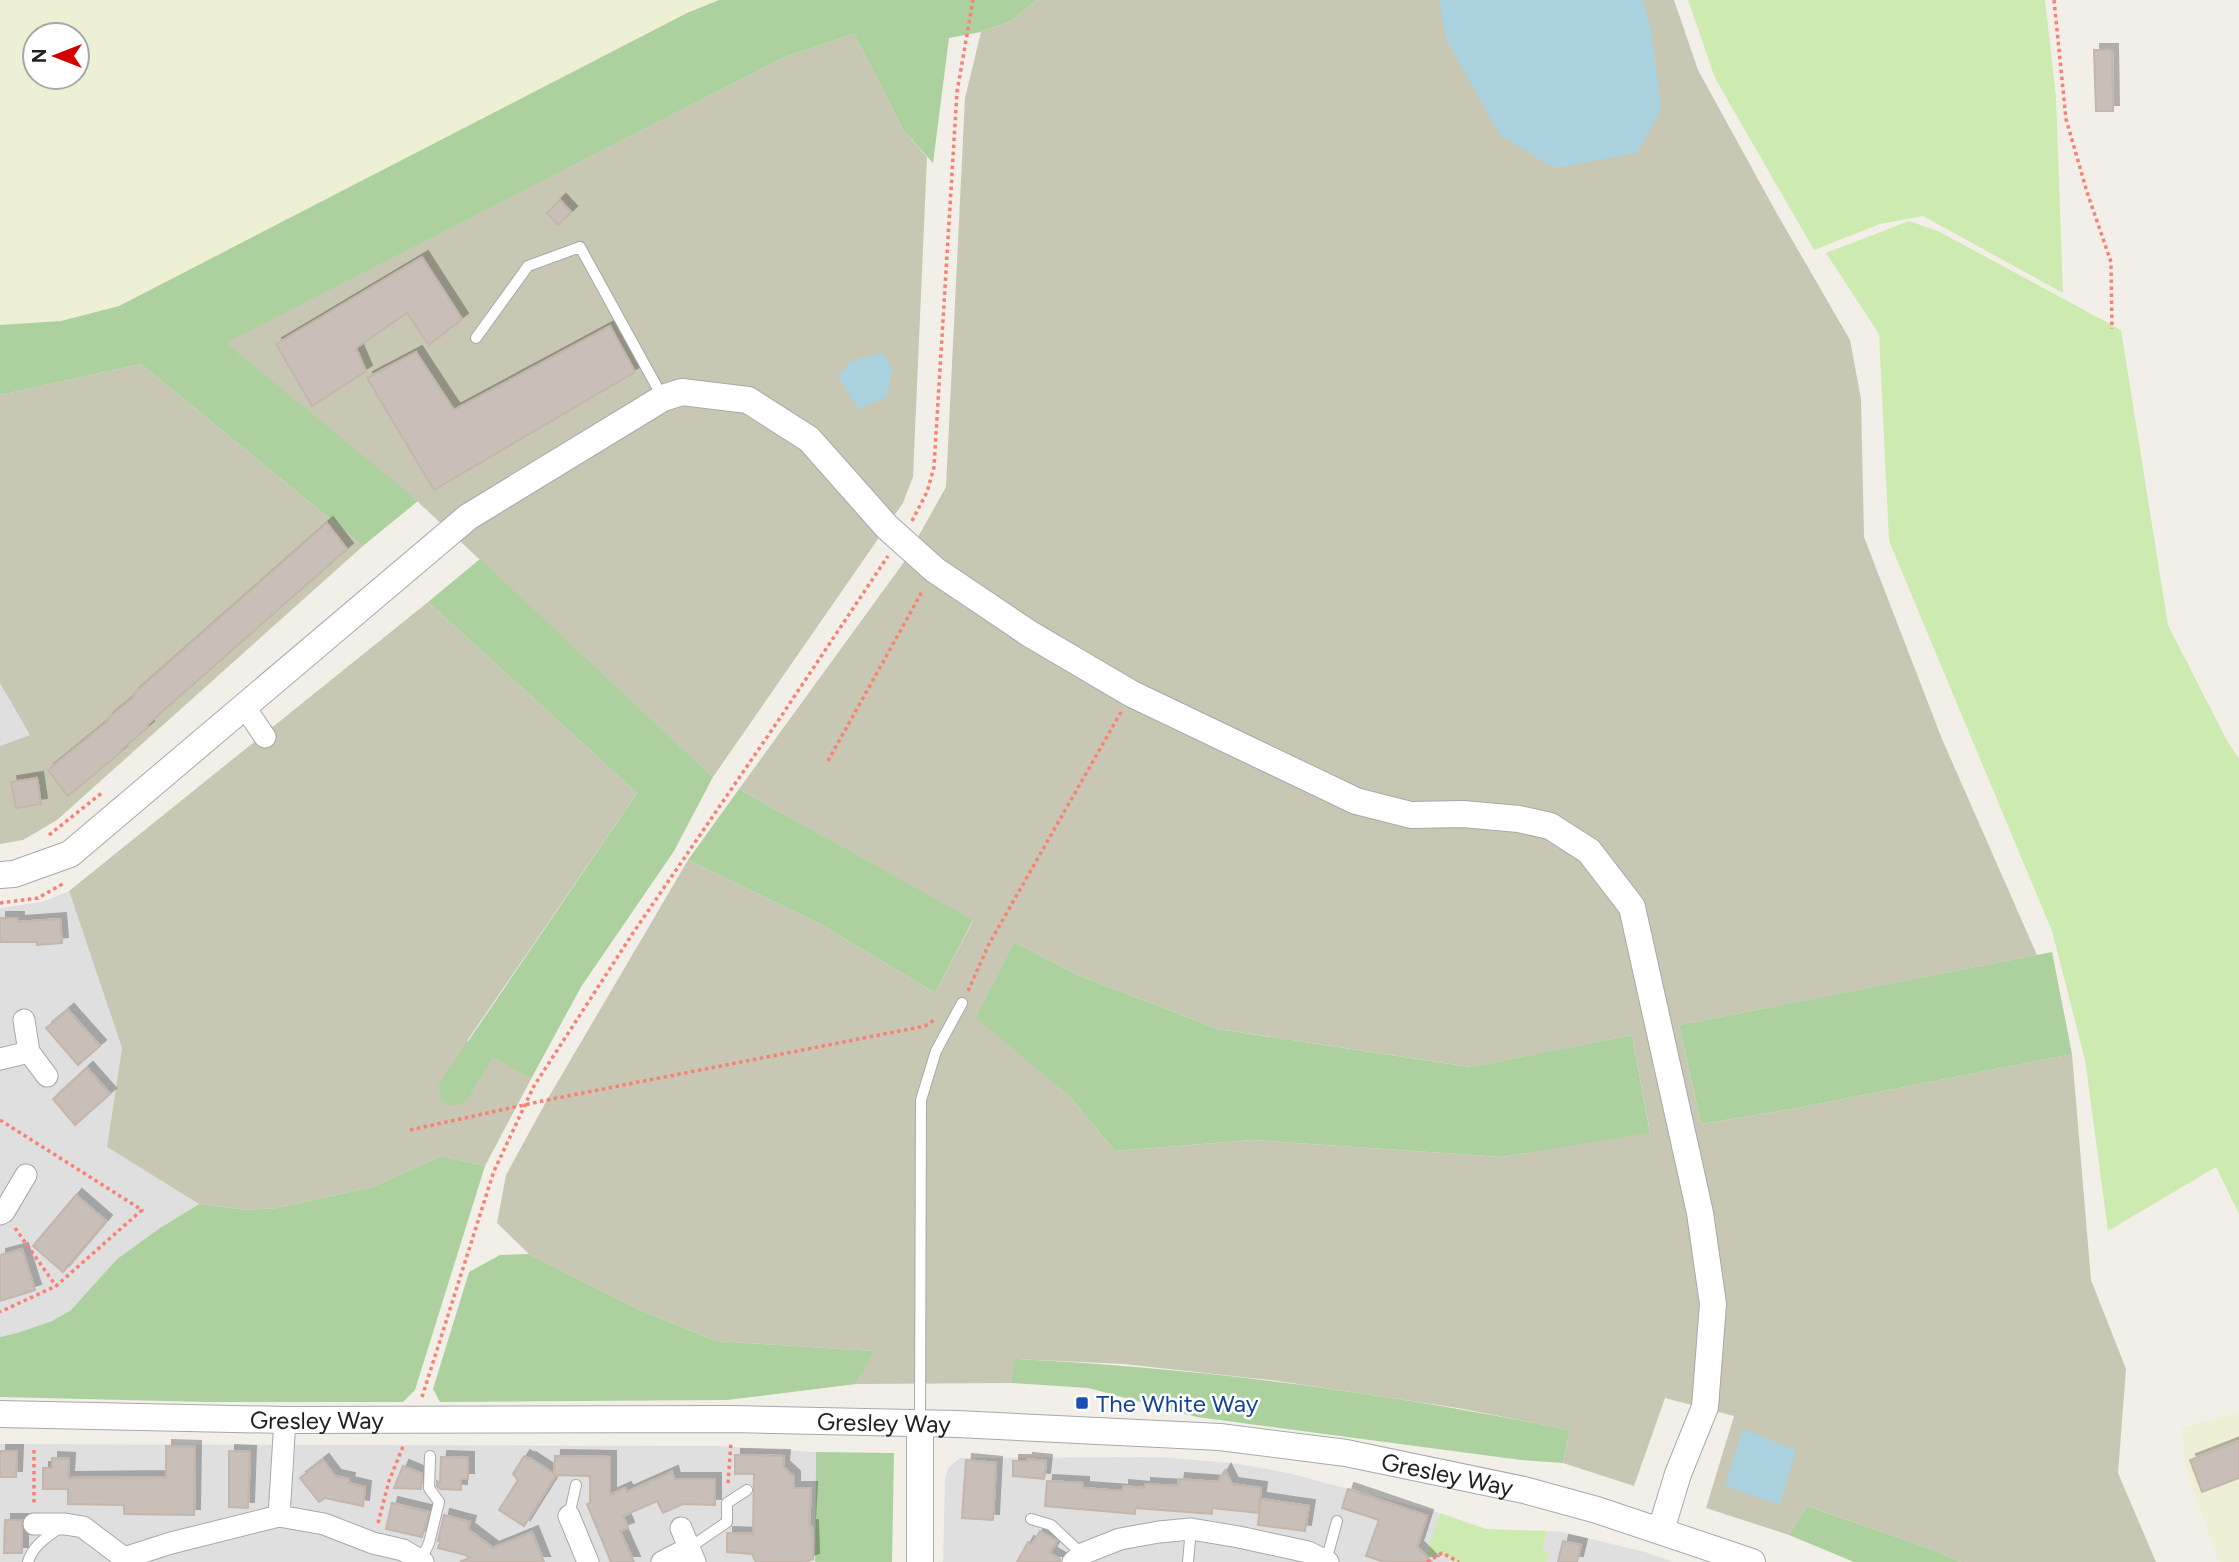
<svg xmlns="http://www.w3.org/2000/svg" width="2239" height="1562" font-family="Figtree,sans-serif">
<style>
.residential{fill:#e0dfdf}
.construction{fill:#c7c7b4;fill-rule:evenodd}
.farmland{fill:#eef0d5;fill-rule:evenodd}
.grass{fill:#cdebb0}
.forest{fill:#add19e}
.water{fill:#aad3df}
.building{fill:#c7bfb8;stroke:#c4b6ab;stroke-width:2;filter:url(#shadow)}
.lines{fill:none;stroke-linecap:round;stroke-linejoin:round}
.service-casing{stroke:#a9a9a9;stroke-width:12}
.minor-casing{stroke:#a9a9a9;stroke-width:23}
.tertiary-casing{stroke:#a9a9a9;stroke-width:28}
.path{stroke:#fa8072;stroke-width:3.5;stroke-dasharray:3.5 3.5;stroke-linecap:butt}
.service{stroke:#fff;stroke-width:10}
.minor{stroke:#fff;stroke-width:21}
.tertiary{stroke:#fff;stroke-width:26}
.transit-dot{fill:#1a4fb4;stroke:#fff;stroke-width:2.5}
.labels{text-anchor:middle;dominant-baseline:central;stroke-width:5;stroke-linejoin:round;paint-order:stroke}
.transit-label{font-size:24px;fill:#164399;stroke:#fff;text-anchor:start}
.street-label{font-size:24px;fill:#222;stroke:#fff}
</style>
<defs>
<filter id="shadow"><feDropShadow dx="6" dy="-6" stdDeviation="0" flood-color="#0004"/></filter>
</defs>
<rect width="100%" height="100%" fill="#f2efe9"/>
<!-- residential -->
<path class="residential" d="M0,683L31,735L0,746Z
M69,891L122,1048L107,1147L199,1204L160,1228L117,1259L71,1310L52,1321L17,1333L0,1337V908L42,902Z
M0,1444L720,1446L816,1452L815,1562H0Z
M1162,1457L1239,1464L1288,1473L1440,1513L1426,1555L1442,1554L1455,1562H943L945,1478L948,1468L960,1458Z
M1547,1531L1562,1532L1645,1552L1673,1562H1546L1549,1556L1543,1551Z"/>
<!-- construction -->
<path class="construction" d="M1037,0H1674L1698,70L1776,212L1850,340L1861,399L1864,537L1942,739L2037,955L1679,1025L1701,1124L1798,1108L2072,1054L2091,1280L2126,1369L2118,1473L2156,1562H1961L1931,1549L1807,1506L1789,1535L1706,1508L1734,1416L1665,1398L1634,1486L1563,1463L1570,1430L1458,1408L1278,1381L1123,1364L1016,1359L1011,1383L856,1384L873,1351L716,1341L638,1309L529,1254L497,1223L506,1175L547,1100L688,860L820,924L935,993L973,921L739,789L904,562L946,487L965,98L981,32L1011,21ZM1014,942L1078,975L1218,1029L1471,1067L1632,1035L1650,1132L1502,1157L1253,1140L1115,1151L1071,1098L977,1018Z
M854,34L903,130L927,157L913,477L903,503L713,777L418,502L225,343L783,58Z
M141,364L363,546L57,820L23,840L0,844V746L30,735L0,683V395Z
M428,602L637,793L467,1041L531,1079L485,1166L441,1156L372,1187L277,1208L248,1210L199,1204L107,1147L122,1048L69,891Z"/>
<!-- farmland -->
<path class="farmland" d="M0,0H719L687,13L119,306L61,321L0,325ZM35,35H77V77H35Z
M2239,1412V1562H2219L2186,1468L2181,1428Z"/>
<!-- grass -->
<path class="grass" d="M1688,0H2045L2056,97L2063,293L1923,216L1880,224L1814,250L1715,78Z
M1909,221L1940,232L2121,330L2168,625L2226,739L2239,759V1214L2216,1167L2108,1231L2085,1060L2052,931L1889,541L1879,334L1826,253Z
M1440,1513L1486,1529L1547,1531L1543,1550L1550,1556L1546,1562H1455L1442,1554L1426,1555Z"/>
<!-- forest -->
<path class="forest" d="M719,0H1037L1011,21L981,32L949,38L933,163L903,130L854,34L783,58L226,343L418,501L363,546L141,364L0,395V325L61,321L119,306L687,13Z
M480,559L713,777L674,851L581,987L531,1079L493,1057L466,1102L452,1106L440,1099L439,1084L637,793L428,602Z
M739,789L973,920L935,993L820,924L688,860Z
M1014,942L1078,975L1218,1029L1470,1067L1632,1035L1650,1133L1502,1157L1253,1140L1115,1151L1071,1098L976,1018Z
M2052,952L2072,1054L1798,1108L1701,1124L1679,1025Z
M441,1156L485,1166L415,1390L403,1402H208L0,1397V1337L17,1333L52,1321L71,1310L117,1259L160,1228L199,1204L248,1210L277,1208L372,1187Z
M529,1254L638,1309L716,1341L874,1351L856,1384L727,1400L440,1402L433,1389L469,1272L500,1255Z
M1015,1359C1202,1368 1387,1393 1570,1430L1563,1463L1521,1460L1197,1417L1088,1388L1011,1383Z
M816,1452L894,1453L892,1562H815Z
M1807,1506L1931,1549L1961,1562H1854L1789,1535Z"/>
<!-- water -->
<path class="water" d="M1439,0H1643L1652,33L1661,110L1637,153L1554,168L1500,135L1446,39Z
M883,353L892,369L887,397L858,409L838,376L851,361Z
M1743,1429L1796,1450L1780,1505L1725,1486Z"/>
<!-- building -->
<path class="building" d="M2094,50H2112L2113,111H2096Z
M560,200L571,212L558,225L547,213Z
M422,257L462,319L429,345L407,313L356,348L366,371L312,406L276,344Z
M610,326L635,372L434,490L367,378L416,352L454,410Z
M327,523L347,549L147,725L148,727L120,751L121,752L68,796L48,770L108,721L107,719L135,696L133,694Z
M37,778L41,804L16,808L11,782Z
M0,918H18V922L60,919L62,943L37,945V942H0Z
M68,1010L100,1046L78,1065L46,1028Z
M87,1068L110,1094L75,1125L53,1099Z
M76,1195L106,1221L63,1272L33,1246Z
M22,1249L35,1290L0,1301V1255Z
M2239,1441V1478L2202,1492L2190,1460Z
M166,1446L195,1447L194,1515L124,1514V1505L68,1504V1489H43V1468H52V1458L69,1459L68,1478L166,1477Z
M0,1451H17L16,1477H0Z
M229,1451L250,1452L248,1508L229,1507Z
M735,1455L784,1456L783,1467L794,1477V1488H811L809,1526H812L813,1559L805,1562H756L752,1554L727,1552V1533L753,1534L754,1474H735Z
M524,1456L529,1459L530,1458L554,1474L555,1456L610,1457V1495L625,1488L627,1492L672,1472L674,1479H715V1505L683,1504L663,1513L657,1501L623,1516L628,1528L620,1531L634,1562H611L587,1504L590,1503V1476L556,1475L524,1526L499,1510L518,1480L513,1474Z
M441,1457L468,1458V1479H461V1490L440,1489L437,1486V1481L440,1483Z
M1027,1459L1046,1461L1044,1479L1013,1476V1461H1027Z
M323,1460L335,1476L349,1479L348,1483L365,1487L363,1506L325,1498L319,1502L300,1478Z
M966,1460L996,1463L993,1520L962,1518Z
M403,1466L422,1474L421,1489L394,1488Z
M1225,1470L1232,1484L1261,1488L1258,1513L1212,1508V1514L1135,1508V1514L1045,1506L1047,1481L1083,1483V1488L1123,1491V1486L1145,1488V1484L1178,1486L1179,1479L1218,1482Z
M1348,1489L1427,1516L1417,1547L1432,1562H1384L1366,1556L1379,1520L1342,1508Z
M1261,1499L1309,1506L1305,1531L1258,1525Z
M392,1503L429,1512L422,1537L386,1529Z
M444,1515L470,1522L468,1529L493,1548L532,1532L544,1562H460L469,1558L466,1555L438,1548L440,1542L438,1541Z
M5,1520H22V1553H4Z
M1040,1531L1057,1541L1050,1553L1060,1559V1562H1017L1028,1542L1032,1544Z
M1563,1541L1581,1545L1577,1562H1558Z"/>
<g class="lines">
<!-- service casing -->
<g class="service-casing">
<path id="service" d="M476,338L528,266L580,247L663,398
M920,1422L921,1100L936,1051L962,1003
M569,1516L576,1485
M1031,1519L1051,1525L1082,1554
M689,1548L727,1522V1503L747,1490
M421,1560L429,1543L439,1502L429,1488L430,1456
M1326,1561L1337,1521
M28,1562C33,1545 47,1537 61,1527
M1188,1562L1191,1529"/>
</g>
<!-- minor casing -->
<g class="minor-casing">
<path id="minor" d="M244,706L265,737
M24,1020L29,1052L47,1076
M0,1059L29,1052
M0,1214L4,1212L26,1175
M279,1516L285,1420
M569,1516L588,1562
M34,1524H65L83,1527L124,1558
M681,1528L695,1562
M122,1562L124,1558L171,1543L279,1516L324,1524L373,1543L403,1550L423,1562
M662,1562L689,1548
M1073,1562L1082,1554L1120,1539L1159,1532L1191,1529L1239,1537L1308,1552L1328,1562"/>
</g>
<!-- tertiary casing -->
<g class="tertiary-casing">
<g id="tertiary">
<path d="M0,875L14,874L70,854L468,517L663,398L682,392L748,400L809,439L887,527L935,570L1030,634L1132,694L1356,801L1411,815L1463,814L1519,819L1550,826L1589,851L1632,907L1700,1213L1713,1304L1705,1407L1678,1474L1661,1530"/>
<path id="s1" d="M0,1414L285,1420L732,1419L957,1424L1220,1437L1346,1453L1524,1490L1597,1510L1752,1562"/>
<path d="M920,1423V1562"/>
</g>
</g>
<!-- path -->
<path class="path" d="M2054,0L2066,119L2087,192L2111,262L2112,329
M912,521L927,492L934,467L957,92L973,0
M828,761L923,590
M49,835L103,792
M0,903L38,898L64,883
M968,991L989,944L1121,712
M0,1120L142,1210L56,1286L0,1312
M410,1130L547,1100L925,1026L934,1020
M15,1228L56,1286
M422,1397L494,1171L534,1086L633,933L778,721L888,556
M34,1450V1504
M728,1483L731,1442
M378,1523L389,1481L404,1444
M1427,1562L1442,1553L1459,1562"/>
<!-- service -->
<use href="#service" class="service"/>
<!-- minor -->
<use href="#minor" class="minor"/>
<!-- tertiary -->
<use href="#tertiary" class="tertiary"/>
</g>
<!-- markers -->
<rect class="transit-dot" x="1075" y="1396" width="14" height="14" rx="3.5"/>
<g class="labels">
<!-- transit labels -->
<g class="transit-label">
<text x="1096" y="1403">The White Way</text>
</g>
<!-- street labels -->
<g class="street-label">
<text stroke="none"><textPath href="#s1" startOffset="317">Gresley Way</textPath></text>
<text stroke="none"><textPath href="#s1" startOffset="884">Gresley Way</textPath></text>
<text stroke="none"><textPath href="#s1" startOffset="1451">Gresley Way</textPath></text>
</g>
</g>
<!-- north arrow -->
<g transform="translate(56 56) rotate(270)"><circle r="33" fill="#ffffff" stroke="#a7a7a7" stroke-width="2"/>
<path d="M0-5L12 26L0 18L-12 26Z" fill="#d40000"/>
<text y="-10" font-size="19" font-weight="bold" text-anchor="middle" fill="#222222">N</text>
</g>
</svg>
